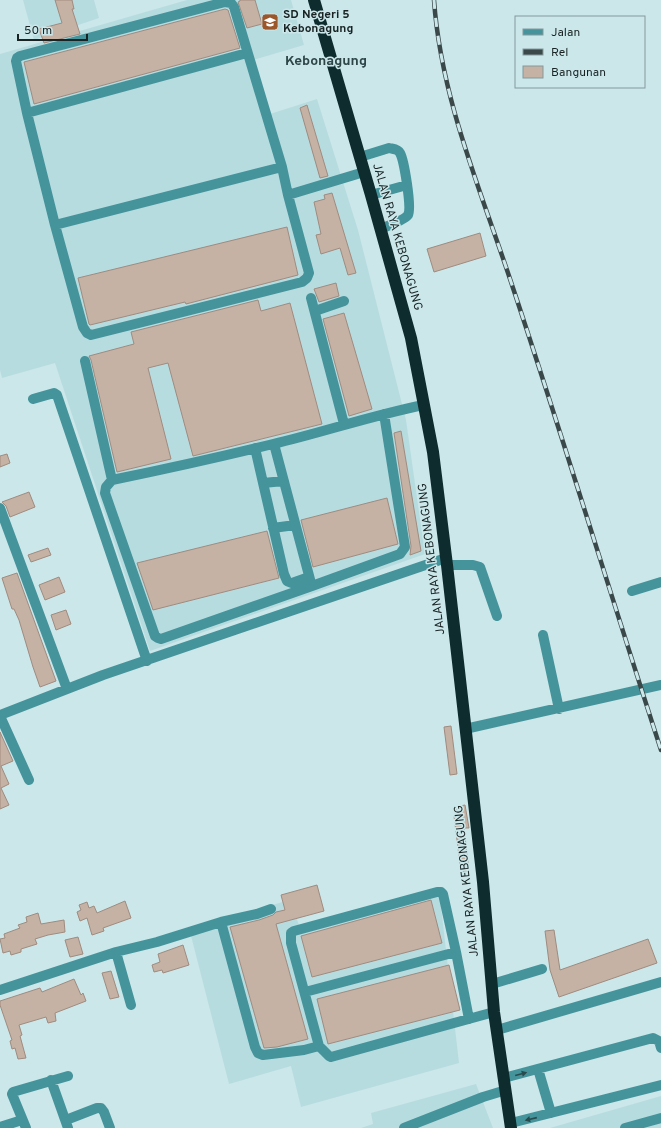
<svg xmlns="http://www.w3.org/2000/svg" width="661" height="1128" font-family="Overpass,sans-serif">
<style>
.built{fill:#b7dce0}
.building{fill:#c6b1a5;stroke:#9f8b7f}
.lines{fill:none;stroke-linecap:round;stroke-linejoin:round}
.minor{stroke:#45949b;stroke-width:10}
.highway{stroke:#0e2b2e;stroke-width:12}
.rail-casing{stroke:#3b484a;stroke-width:4.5}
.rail{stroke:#cbe7ea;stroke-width:3;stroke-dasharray:9;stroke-linecap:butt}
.oneway{fill:#284b4e}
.labels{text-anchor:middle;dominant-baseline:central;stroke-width:3;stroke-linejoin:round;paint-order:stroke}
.poi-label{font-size:12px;font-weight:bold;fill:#192324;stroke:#cbe7ea;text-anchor:start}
.street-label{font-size:12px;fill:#192324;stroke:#cbe7ea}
.quarter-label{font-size:14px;font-weight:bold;fill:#2d4547;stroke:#cbe7ea}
</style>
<rect width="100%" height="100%" fill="#cbe7ea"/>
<!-- built -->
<path class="built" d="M23,0H94L99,18L34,40Z
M187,0H291L304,45L253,60L270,114L317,99L358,230L406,420L425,554L150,651L55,363L2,378L0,370V54Z
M439,889L459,1063L301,1107L291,1066L229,1084L189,928L290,900L299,925Z
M476,1084L493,1128H361L373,1124L371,1113Z
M661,1096V1128H550Z"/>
<!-- building -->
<path class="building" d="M55,0H72L74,9H72L80,34L44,43L39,29L62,23Z
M240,0H255L262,24L247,28L238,2L240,1Z
M225,9L228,10L240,48L34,104L24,62Z
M307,105L328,176L320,178L300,108Z
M332,193L356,273L348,275L340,248L321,254L316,235L321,234L314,202L325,199L324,195Z
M287,227L298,275L186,304L185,302L90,325L89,324L78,278Z
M480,233L486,256L434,272L427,249Z
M336,283L339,296L319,302L314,289Z
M258,300L261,311L290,303L322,424L193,456L168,363L148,368L171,459L117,472L91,360L89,356L134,344L131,332Z
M344,313L372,409L349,416L323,319Z
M401,431L421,551L410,555L411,546L394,433Z
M7,454L10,463L0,467V456Z
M29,492L35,507L10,517L6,506L2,502Z
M387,498L398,544L313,567L301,520Z
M267,531L279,578L153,610L137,563Z
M48,548L51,555L31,562L28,555Z
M17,573L56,681L40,687L33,667L19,620L14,609H12L2,578Z
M59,577L65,592L45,600L39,585Z
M66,610L71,624L56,630L51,615Z
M451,726L457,774L450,775L444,727Z
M0,732L13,761L1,766L9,784L1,788L9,805L0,809Z
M465,805L469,828H464L469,871L461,872L454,816H456L454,807Z
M317,885L324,911L276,924L308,1039L277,1047L264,1048L230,927L259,920L273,915L276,912L285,910L281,895Z
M431,900L442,943L312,977L301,936Z
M125,901L131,918L103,928L104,931L92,935L87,918L80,921L77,912L81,910L79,905L87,902L89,908L94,906L97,913Z
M38,913L41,924L64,920L65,932L48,935L35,939L37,944L21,949V952L11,955L10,951L3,953L0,939L5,938L4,934L20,928L18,925L27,922L26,917Z
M554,930L560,970L648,939L657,963L559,997L550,970L545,931Z
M78,937L83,954L70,957L65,940Z
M183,945L189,965L163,973L162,970L154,972L152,965L160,962L158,954Z
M449,965L460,1010L328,1044L317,999Z
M111,971L119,997L110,999L102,973Z
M74,979L81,995L83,993L86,1001L55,1013L56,1021L48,1023L46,1017L19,1025L22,1035L20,1036L26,1058L18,1059L15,1048L12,1049L10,1041L12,1040L0,1005V1001L40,988L42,992Z"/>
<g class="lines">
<!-- minor -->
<path class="minor" d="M27,113L247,53
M360,157L389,148C393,149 398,149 400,153C404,160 412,208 408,215C405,220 387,226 381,229
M288,195L282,167L234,7L231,3L225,2L20,56L17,58L16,61L27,113L55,225L83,327L87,333L91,335L302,282L307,278L309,273L288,195L364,172
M371,195L407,185
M55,225L282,167
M311,298L344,424
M315,311L344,301
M85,361L112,480
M33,399L54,393L57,395L147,661
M384,414L405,547L400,554L312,586L161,639L158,638L155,636L105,493L106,487L112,480C166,469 220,457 273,444C324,432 373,415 424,405
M274,444L311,583
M255,448L284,574L287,581L292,583L309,577
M263,483L284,481
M0,508L67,689
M273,528L295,525
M447,565H473L480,567L497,616
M632,591L661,582
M543,635L559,709
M0,715L103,675L446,558
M0,716L29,780
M465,729L661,685
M221,922L255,1047L258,1053L263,1055L304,1050L319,1046L329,1056L331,1057L494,1012
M116,952L131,1005
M492,984L542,969
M0,990L116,952L157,942L221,922L257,914L271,909
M305,992L456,952
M497,1030L661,982
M319,1046L291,943V933L294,931L437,892H441L443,894L456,952L469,1019
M538,1069L551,1113
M504,1078L653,1038L659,1041L661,1048
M51,1080L68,1128
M66,1120L97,1108H101L104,1112L110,1128
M511,1123L661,1085
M0,1127L22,1120
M26,1128L12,1094L13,1092L68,1076
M404,1128L483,1097L506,1090
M625,1128L661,1118"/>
<!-- highway -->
<path class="highway" d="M314,0L371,195L411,338L433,452L447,565L483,882L494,1012L511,1128"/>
<!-- rail casing -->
<g class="rail-casing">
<path id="rail" d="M434,0C441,100 482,193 513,288C564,441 611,596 661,750"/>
</g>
<!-- rail -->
<use href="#rail" class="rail"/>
</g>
<!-- one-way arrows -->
<defs><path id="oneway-solid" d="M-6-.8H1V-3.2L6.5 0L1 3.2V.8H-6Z"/></defs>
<g class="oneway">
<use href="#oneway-solid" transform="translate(521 1074) rotate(-15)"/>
<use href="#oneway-solid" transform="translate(531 1119) rotate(167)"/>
</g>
<!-- icons -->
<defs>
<g id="school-square" transform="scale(0.9)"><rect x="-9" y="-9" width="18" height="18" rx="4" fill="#9b562a" stroke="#cbe7ea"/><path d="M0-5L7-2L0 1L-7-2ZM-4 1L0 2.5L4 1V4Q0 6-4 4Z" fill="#fff"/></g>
</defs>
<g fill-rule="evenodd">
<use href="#school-square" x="270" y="22"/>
</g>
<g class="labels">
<!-- poi labels -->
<g class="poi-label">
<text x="283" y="15">SD Negeri 5<tspan x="283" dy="14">Kebonagung</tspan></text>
</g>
<!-- street labels -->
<g class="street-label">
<text transform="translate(397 237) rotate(74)">JALAN RAYA KEBONAGUNG</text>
<text transform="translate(432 559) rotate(-97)">JALAN RAYA KEBONAGUNG</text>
<text transform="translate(467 881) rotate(-96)">JALAN RAYA KEBONAGUNG</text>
</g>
<!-- quarter labels -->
<g class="quarter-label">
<text x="326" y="61">Kebonagung</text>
</g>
</g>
<!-- legend -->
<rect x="515" y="16" width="130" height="72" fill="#cbe7ea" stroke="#84999b"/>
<rect x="523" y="29" width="20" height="6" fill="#45949b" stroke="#84999b"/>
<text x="551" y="36" font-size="12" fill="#192324">Jalan</text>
<rect x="523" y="49" width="20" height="6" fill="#3b484a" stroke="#84999b"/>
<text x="551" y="56" font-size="12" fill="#192324">Rel</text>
<rect x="523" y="66" width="20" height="12" fill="#c6b1a5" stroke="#84999b"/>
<text x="551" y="76" font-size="12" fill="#192324">Bangunan</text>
<!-- scale -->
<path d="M18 34v6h69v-6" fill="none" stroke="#192324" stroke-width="2"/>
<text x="24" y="34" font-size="12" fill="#192324" stroke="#cbe7ea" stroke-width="3" paint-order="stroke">50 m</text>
</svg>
